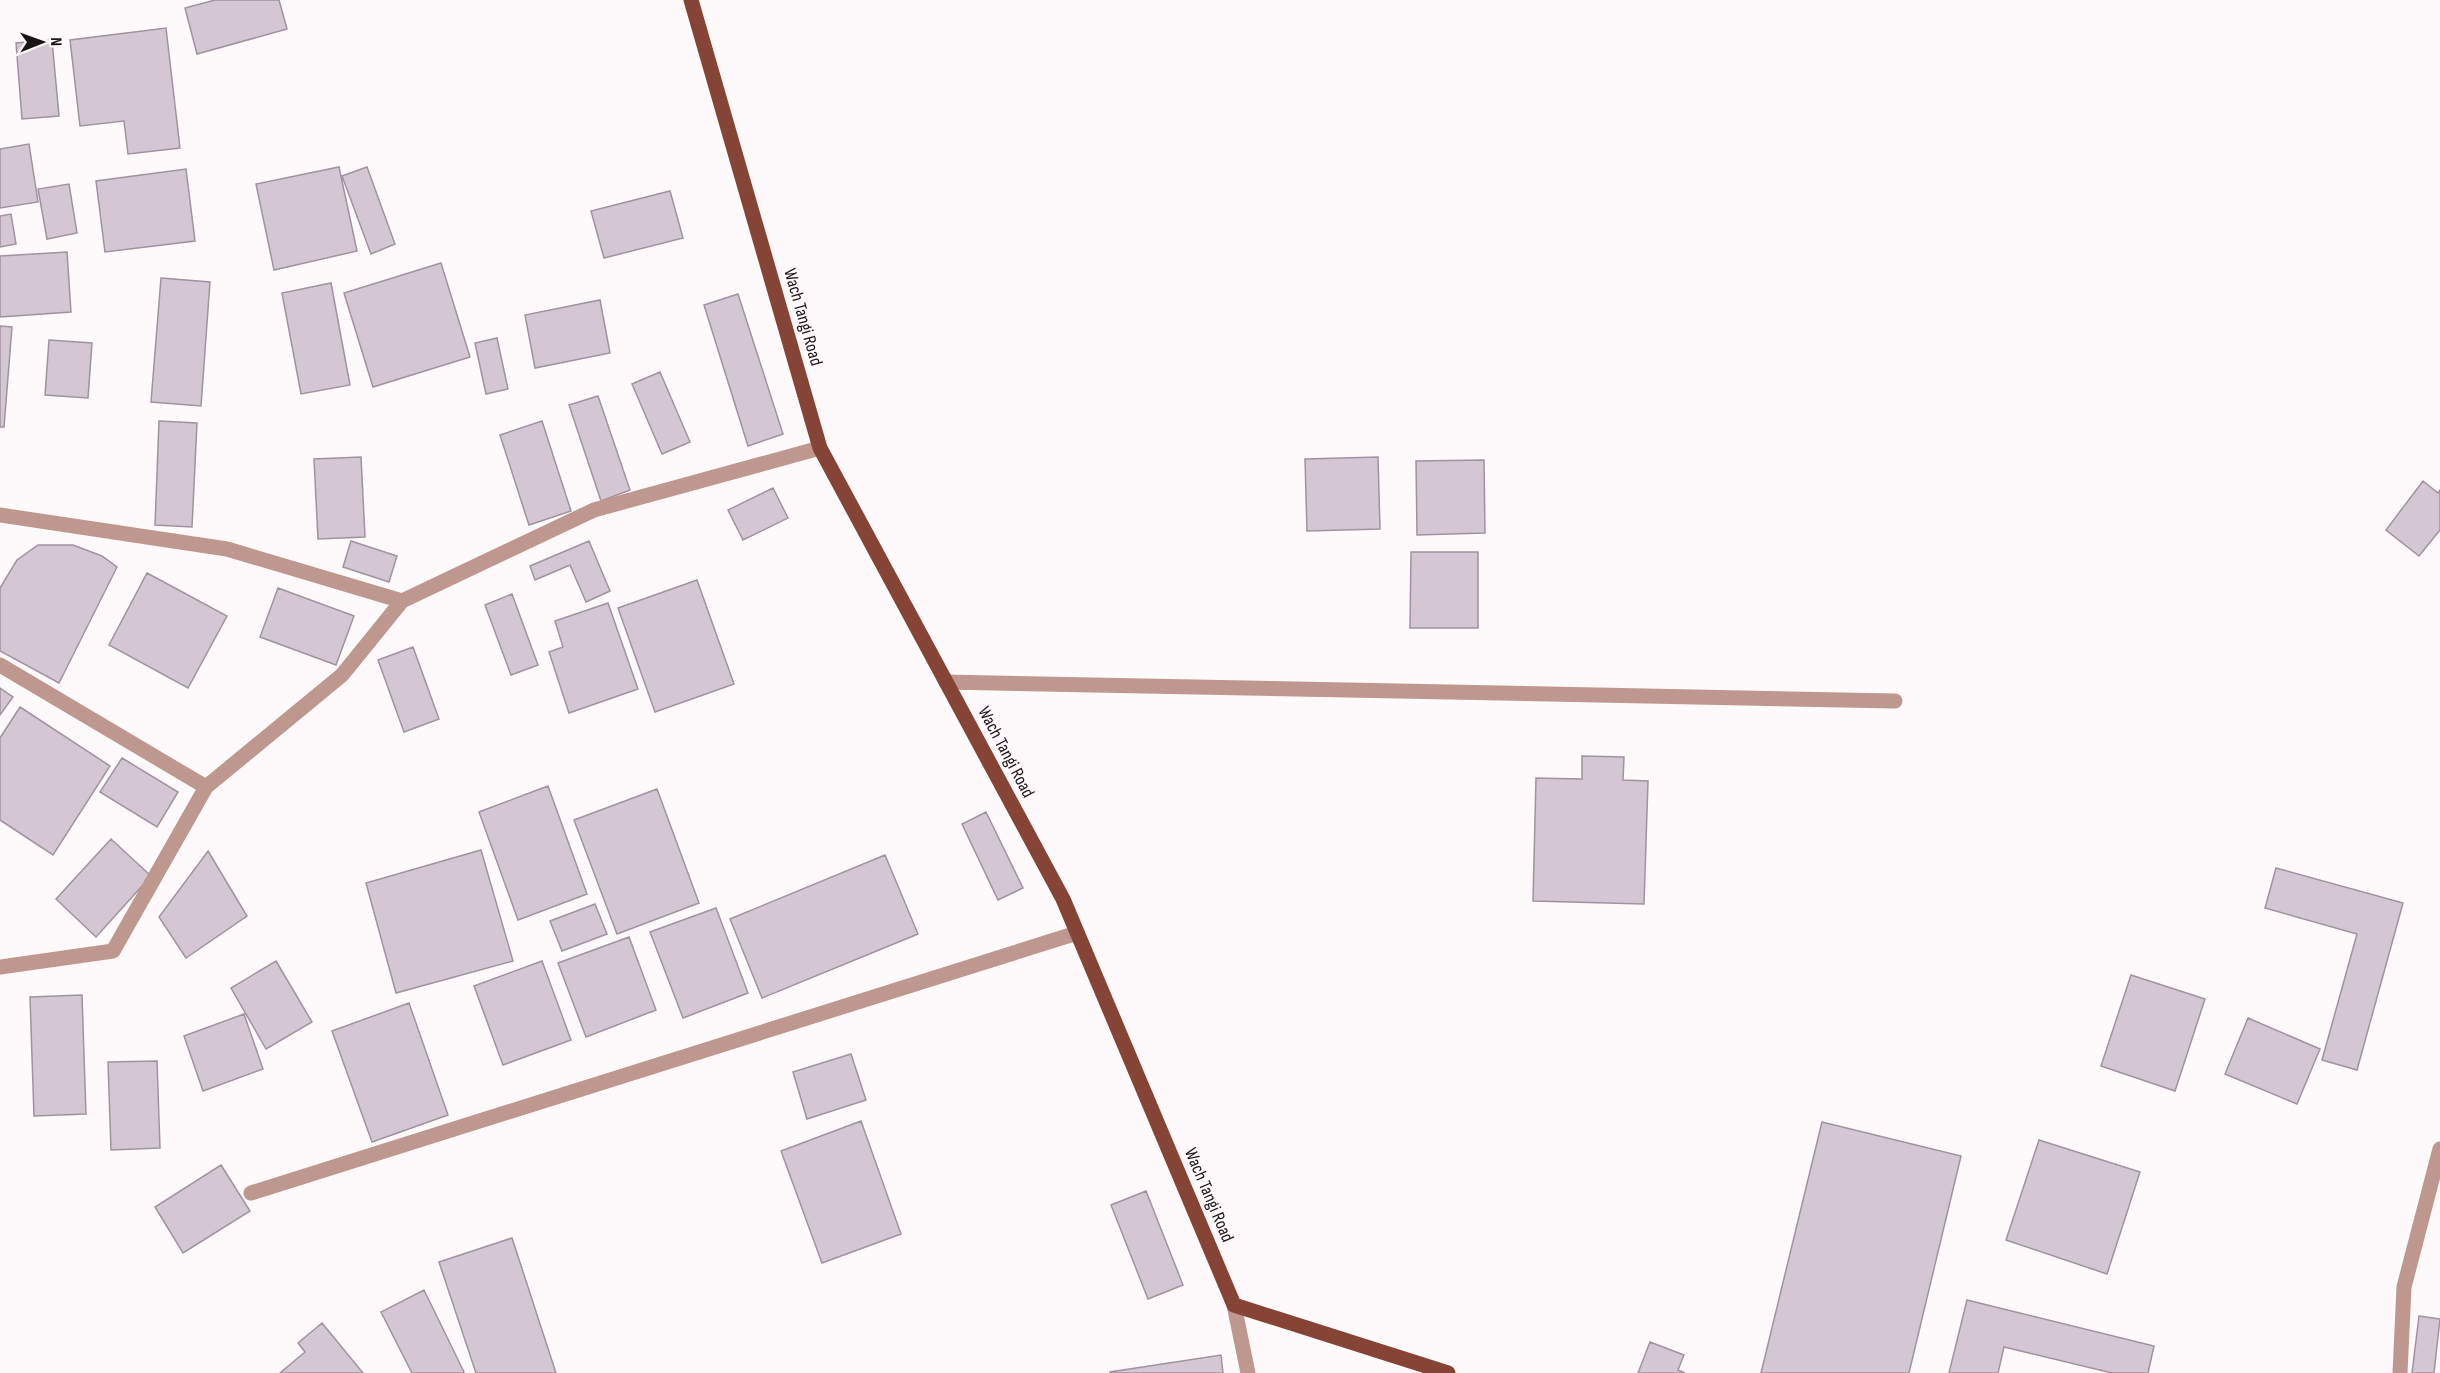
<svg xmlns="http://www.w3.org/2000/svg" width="2440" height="1373" font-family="'Sofia Sans Condensed',sans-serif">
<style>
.building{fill:#d4c7d3;stroke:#a0939f;stroke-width:1.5}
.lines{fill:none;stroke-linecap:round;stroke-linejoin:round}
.minor{stroke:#be978e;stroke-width:15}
.major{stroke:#854436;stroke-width:15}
.labels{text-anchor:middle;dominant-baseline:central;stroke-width:5;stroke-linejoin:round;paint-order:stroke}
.street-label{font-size:18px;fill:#1b1416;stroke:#fef9fa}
</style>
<rect width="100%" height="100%" fill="#fef9fa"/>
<!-- building -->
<path class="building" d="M215,0H279L287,29L197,54L185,8Z
M166,28L180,148L128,154L124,121L80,126L70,40Z
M52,40L59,116L22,119L16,43Z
M29,144L38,202L0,208V149Z
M339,167L357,251L274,270L256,184Z
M367,167L395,244L371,254L342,176Z
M186,169L195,241L105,252L96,181Z
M69,184L77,233L47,239L38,189Z
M670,191L683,238L604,258L591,211Z
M11,214L16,244L0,247V216Z
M67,252L71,312L0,317V256Z
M441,263L470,357L373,387L344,293Z
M161,278L210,282L201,406L151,402Z
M331,283L350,385L301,394L282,293Z
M738,294L783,434L748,446L704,305Z
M600,300L610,353L535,368L525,315Z
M0,326L12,327L4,427H0Z
M497,338L508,389L486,394L475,343Z
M49,340L92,343L88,398L45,395Z
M660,372L690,442L662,454L632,384Z
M598,396L630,490L601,501L569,405Z
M159,421L197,423L192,527L155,525Z
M542,421L571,511L529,525L500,435Z
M361,457L365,537L318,539L314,459Z
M1378,457L1380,529L1307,531L1305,459Z
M1484,460L1485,533L1417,535L1416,461Z
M2423,481L2438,493L2440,490V530L2419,556L2386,530Z
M773,488L788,518L743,540L728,510Z
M351,541L397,556L389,582L343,567Z
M589,541L610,591L586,602L570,565L535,580L530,566Z
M38,545H73L102,556L117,567L59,683L0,651V588L17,560Z
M1411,552H1478V628H1410Z
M147,573L227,616L188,688L109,645Z
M697,580L734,684L655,712L618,608Z
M278,588L354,616L336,665L260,637Z
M512,594L538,665L511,675L485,605Z
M608,603L638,689L569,713L549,652L563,647L555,621Z
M413,647L439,719L404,732L378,660Z
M0,688L13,697L0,715Z
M20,707L110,766L53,855L0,820V738Z
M1582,756L1624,757L1623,780L1648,781L1644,904L1533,901L1536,778L1582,779Z
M122,758L178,792L157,827L100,792Z
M548,786L587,894L518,920L479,812Z
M657,789L699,903L617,934L574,820Z
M986,812L1023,888L998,900L962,824Z
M111,839L151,876L96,937L56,899Z
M481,850L513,961L396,993L366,883Z
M208,851L247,916L186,958L159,917Z
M885,855L918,934L762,998L730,919Z
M2276,868L2403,903L2357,1070L2322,1060L2357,934L2265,908Z
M595,904L607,934L562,951L550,921Z
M716,908L748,993L683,1018L650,932Z
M629,937L656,1010L586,1037L558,963Z
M276,961L312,1022L266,1049L231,988Z
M542,961L571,1040L503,1065L474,986Z
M2131,975L2205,999L2175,1091L2101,1066Z
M82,995L86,1114L34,1116L30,997Z
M409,1003L448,1115L372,1142L332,1031Z
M244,1014L263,1069L203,1091L184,1036Z
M2248,1018L2320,1049L2297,1104L2225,1074Z
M851,1054L866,1100L807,1119L793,1072Z
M157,1061L160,1148L111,1150L108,1062Z
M861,1121L901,1234L822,1263L781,1151Z
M1822,1122L1961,1156L1909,1373H1761Z
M2039,1140L2140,1172L2107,1274L2006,1240Z
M221,1165L250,1211L183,1253L155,1207Z
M1146,1191L1183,1285L1148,1299L1111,1205Z
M512,1238L556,1373H476L439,1262Z
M424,1290L464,1372L463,1373H412L381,1312Z
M1967,1300L2154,1346L2148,1373H2112L2004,1347L1998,1373H1949Z
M2419,1316L2440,1319L2434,1373H2412Z
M322,1323L363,1373H280L305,1352L298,1343Z
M1650,1342L1684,1355L1678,1370L1685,1373H1638Z
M1221,1355L1223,1373H1110V1372Z"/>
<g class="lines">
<!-- minor -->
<path class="minor" d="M0,515L227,549L402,601
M0,665L206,787
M946,682L1895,701
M0,967L113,951L206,787L342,675L402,601L594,510L820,448
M251,1193L1077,933
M1234,1305L1248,1373
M2400,1373L2404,1287L2440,1149"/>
<!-- major -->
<path class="major" d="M691,0L820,448L1063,899L1234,1305L1448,1373"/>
</g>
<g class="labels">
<!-- street labels -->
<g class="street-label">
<text transform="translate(803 317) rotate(74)">Wach Tangi Road</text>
<text transform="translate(1006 752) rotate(62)">Wach Tangi Road</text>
<text transform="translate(1209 1195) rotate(67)">Wach Tangi Road</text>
</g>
</g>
<!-- north arrow -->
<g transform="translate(42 42) rotate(89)" stroke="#fef9fa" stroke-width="4.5" paint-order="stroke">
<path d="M0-4.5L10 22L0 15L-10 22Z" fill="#1b1416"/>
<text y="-9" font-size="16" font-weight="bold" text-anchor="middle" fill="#1b1416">N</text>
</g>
</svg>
